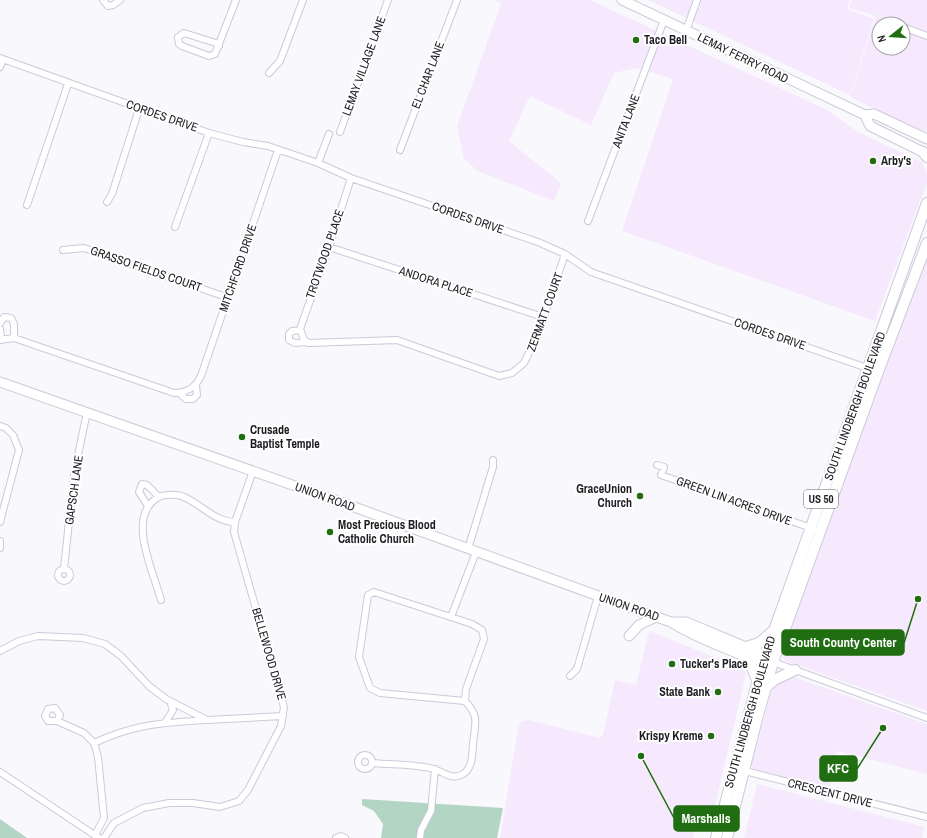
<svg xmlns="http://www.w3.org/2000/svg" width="927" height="838" font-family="'Archivo Narrow',sans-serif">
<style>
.commercial{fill:#f7e9fd;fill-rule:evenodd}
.green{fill:#b2d5c4}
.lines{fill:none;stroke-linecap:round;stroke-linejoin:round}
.minor-casing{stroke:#cacbd7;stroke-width:8}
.secondary-casing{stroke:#cacbd7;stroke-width:11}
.primary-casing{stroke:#cacbd7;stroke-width:12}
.minor{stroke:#fff;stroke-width:6}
.secondary{stroke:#fff;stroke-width:9}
.primary{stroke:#fff;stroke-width:10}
.poi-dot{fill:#206e11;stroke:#fff;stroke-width:1.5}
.labels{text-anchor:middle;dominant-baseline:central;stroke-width:4;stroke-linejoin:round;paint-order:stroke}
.shield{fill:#fff;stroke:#606064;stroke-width:1}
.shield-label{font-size:11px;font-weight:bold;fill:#1c1c21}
.poi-label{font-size:12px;font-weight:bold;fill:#1c1c21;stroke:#fff;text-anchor:start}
.street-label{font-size:12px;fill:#1c1c21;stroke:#fff}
.leader{fill:none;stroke:#206e11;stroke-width:1.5}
.callout-dot{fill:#206e11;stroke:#fff;stroke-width:1.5}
.callout{fill:#206e11;stroke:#206e11;stroke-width:1.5}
.callout-label{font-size:13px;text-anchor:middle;font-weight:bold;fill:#fff}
</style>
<rect width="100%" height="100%" fill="#f8f8fd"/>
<!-- commercial -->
<path class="commercial" d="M493,0H590L827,110L858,132L922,162L927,174V183L875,321L622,231L673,79L637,68L614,73L591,125L530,96L509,141L561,183L554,201L478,171L464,159L457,126L501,4Z
M648,0H850L847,9L874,19L850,95Z
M852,0H927V130L923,132L850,97L876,16L849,8ZM879,24H903V48H879Z
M927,260V711L785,661L782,657V651L876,392Z
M649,631L744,669L746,674L710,827L705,830L695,831L693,838H500L518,729L521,721L529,720L600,738L603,735L615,680L636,685Z
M791,676L927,724V774L837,751L829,790L753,770L751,765L773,685Z
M757,784L925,827L922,838H744Z"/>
<!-- green -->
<path class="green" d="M362,799L503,808L497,838H381L383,824L374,811L362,805Z
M0,819L27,838H0Z"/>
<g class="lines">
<!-- minor casing -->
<g class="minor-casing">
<path id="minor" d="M103,0L108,6L113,5L120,0
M894,23L897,24
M903,27L927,36
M686,31L697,0
M219,46L216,43L184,33L178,37L179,44L182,46L209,56L215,54L236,0
M0,58L209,133L243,142L268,146L318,163L351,178L538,242L565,254L591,272L870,369
M0,67L3,59
M269,73L280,61L303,0
M340,132L388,0
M400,150L457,0
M318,163L329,134
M351,178L329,247L300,329L304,340L308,343L397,340L499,376L512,373L524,363L540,329L565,254
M107,202L112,194L139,109
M27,205L68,84
M588,221L664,20
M175,227L209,133
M329,247L543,317
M63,250L84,248L229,298
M0,323L4,317L11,318L14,324V338
M0,329L1,339
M300,330L292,331L289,334V340L295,343L307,342
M0,340L14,338L174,393C187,393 195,388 201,376L278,150
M179,393L186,399H193L197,395L196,385
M0,426L6,428L13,435L19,450L0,522
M657,465L664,467L661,475L814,529
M148,506L139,492L142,484L147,485L159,497
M0,541V548
M468,549L493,467V460
M58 575a6 6 0 1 1 12 0a6 6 0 1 1-12 0Z
M64,569L74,474L87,412
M161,600C154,573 126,517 157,498C163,494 177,494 184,497C201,504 215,522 235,522
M451,617L476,552
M0,651L19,641L38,636L83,638L105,644L121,656L149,686L166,699L207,720L283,716
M773,662L927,718
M570,676L577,669L598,596
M57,721L60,715L55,708L48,709L45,716L48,721H57L84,733L94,743L98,757L104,818L95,835
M165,723L173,710L170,701
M94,743C135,724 161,723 206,720
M358 762a7 7 0 1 1 14 0a7 7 0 1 1-14 0Z
M373,763C392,765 415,764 434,769C444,772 452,781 463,774C473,768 472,754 473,744C475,723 480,717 465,701L466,689L484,639L482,630L472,624L374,592L368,595L359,657L370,688L380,693L465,701
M741,770L927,817
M0,772L99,838
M104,838L114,823L143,808L169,803H193L220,807L239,801L248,790L281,726L284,707L234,532L235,522L253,471
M336,838L341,836L345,838
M420,838L421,830L431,811L435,769"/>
</g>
<!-- secondary casing -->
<g class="secondary-casing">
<path id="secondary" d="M622,0L865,115L874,114L927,139
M865,115L870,126L927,154
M0,382L335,500L645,613L671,622H686L765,655L770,660
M671,622C689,634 748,660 769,662
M629,636L639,625L656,617"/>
</g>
<!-- primary casing -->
<g class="primary-casing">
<path id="primary" d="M923,152L927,157
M746,647L759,643L772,632
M741,653L750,663L757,680
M765,688L774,680L795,670
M716,838L763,661L927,203
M727,838L757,719L773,662L878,372L927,243"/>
</g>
<!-- minor -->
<use href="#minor" class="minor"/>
<!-- secondary -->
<use href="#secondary" class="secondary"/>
<!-- primary -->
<use href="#primary" class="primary"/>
</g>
<!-- markers -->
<g class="poi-dot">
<circle cx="636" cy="40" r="4"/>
<circle cx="873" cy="161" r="4"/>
<circle cx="242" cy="437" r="4"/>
<circle cx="640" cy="496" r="4"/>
<circle cx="330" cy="532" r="4"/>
<circle cx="672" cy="664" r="4"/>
<circle cx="718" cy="692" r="4"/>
<circle cx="711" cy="736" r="4"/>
</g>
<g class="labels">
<!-- shield labels -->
<rect class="shield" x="804" y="490" width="34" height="18" rx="3"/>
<g class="shield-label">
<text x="821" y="499">US 50</text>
</g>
<!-- poi labels -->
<g class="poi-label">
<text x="644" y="40">Taco Bell</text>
<text x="881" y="161">Arby's</text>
<text x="250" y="430">Crusade<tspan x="250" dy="14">Baptist Temple</tspan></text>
<text x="632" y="489" text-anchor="end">GraceUnion<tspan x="632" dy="14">Church</tspan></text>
<text x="338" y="525">Most Precious Blood<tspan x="338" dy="14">Catholic Church</tspan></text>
<text x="680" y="664">Tucker's Place</text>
<text x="710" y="692" text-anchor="end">State Bank</text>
<text x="703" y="736" text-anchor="end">Krispy Kreme</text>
</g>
<!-- street labels -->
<g class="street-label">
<text transform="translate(743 58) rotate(26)">LEMAY FERRY ROAD</text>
<text transform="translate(364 66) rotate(-70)">LEMAY VILLAGE LANE</text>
<text transform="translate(428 75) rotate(-69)">EL CHAR LANE</text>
<text transform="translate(162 116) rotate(19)">CORDES DRIVE</text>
<text transform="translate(626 121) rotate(-69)">ANITA LANE</text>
<text transform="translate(468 218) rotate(19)">CORDES DRIVE</text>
<text transform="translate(325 254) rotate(-71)">TROTWOOD PLACE</text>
<text transform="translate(238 268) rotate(-71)">MITCHFORD DRIVE</text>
<text transform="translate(146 269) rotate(19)">GRASSO FIELDS COURT</text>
<text transform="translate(436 282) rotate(18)">ANDORA PLACE</text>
<text transform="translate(545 312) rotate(-70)">ZERMATT COURT</text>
<text transform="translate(770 334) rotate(19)">CORDES DRIVE</text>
<text transform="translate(855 406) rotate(-70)">SOUTH LINDBERGH BOULEVARD</text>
<text transform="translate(74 490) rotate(-82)">GAPSCH LANE</text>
<text transform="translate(325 497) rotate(20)">UNION ROAD</text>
<text transform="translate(734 501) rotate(20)">GREEN LIN ACRES DRIVE</text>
<text transform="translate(629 607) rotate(19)">UNION ROAD</text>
<text transform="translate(269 654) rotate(74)">BELLEWOOD DRIVE</text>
<text transform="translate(750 712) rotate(-74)">SOUTH LINDBERGH BOULEVARD</text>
<text transform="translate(830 793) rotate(14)">CRESCENT DRIVE</text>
</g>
</g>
<!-- callouts -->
<path class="leader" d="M918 599L904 643M883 728L857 769M641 756L674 818"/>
<g class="callout-dot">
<circle cx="918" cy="599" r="4"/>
<circle cx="883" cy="728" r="4"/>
<circle cx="641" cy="756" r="4"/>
</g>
<g class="callout">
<rect x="782" y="630" width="122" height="25" rx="4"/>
<rect x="820" y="756" width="37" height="25" rx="4"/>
<rect x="674" y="806" width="65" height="25" rx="4"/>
</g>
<g class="callout-label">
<text x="843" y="647">South County Center</text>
<text x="838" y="773">KFC</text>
<text x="706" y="823">Marshalls</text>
</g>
<!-- north arrow -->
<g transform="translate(891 36) rotate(253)"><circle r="19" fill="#ffffff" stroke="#a4a4a6"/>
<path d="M0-3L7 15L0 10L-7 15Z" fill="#206e11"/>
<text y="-6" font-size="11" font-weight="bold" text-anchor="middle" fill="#1c1c21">N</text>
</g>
</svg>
